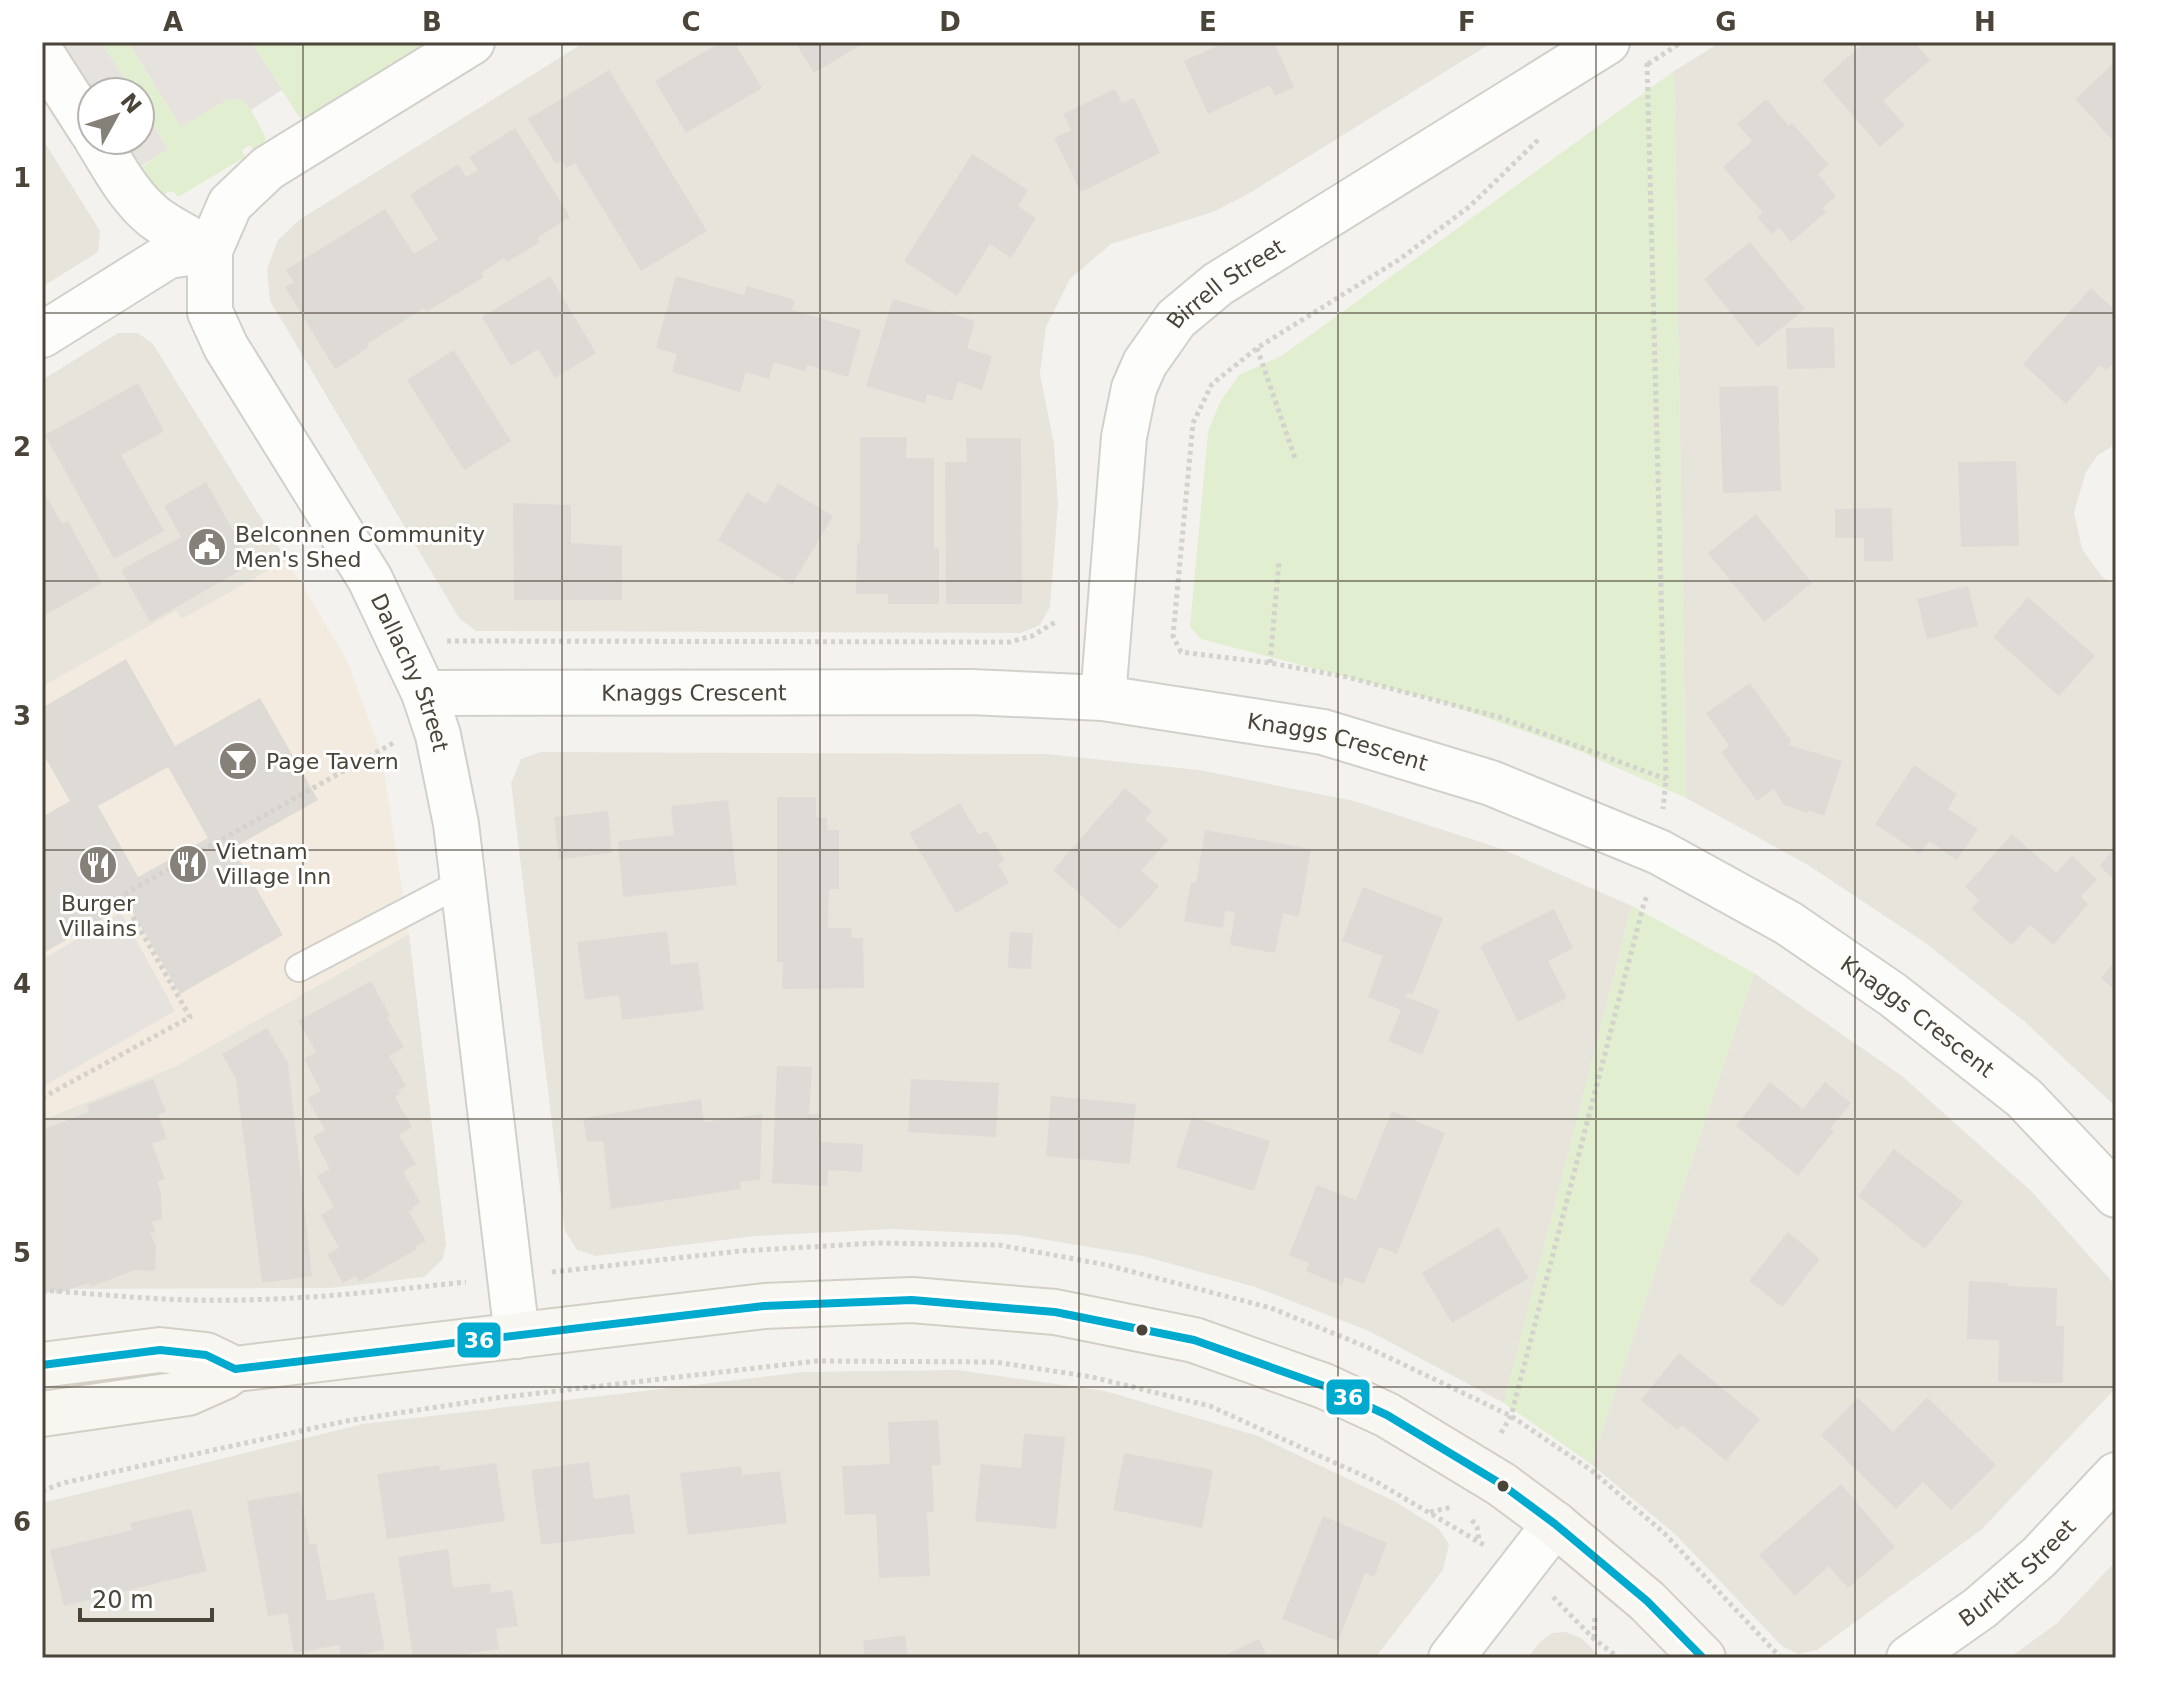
<svg xmlns="http://www.w3.org/2000/svg" width="2158" height="1700" font-family="'DejaVu Sans',sans-serif">
<style>
.residential{fill:#e7e4dc}
.commercial{fill:#f3ebdf}
.green{fill:#e1eecf}
.parking{fill:#e6e3df}
.building{fill:#dedbd6;fill-rule:evenodd}
.lines{fill:none;stroke-linecap:round;stroke-linejoin:round}
.lane-casing{stroke:#d2d0cb;stroke-width:30}
.street-casing{stroke:#d2d0cb;stroke-width:48}
.secondary-casing{stroke:#d3cfc5;stroke-width:48}
.path{stroke:#d3d2cc;stroke-width:5;stroke-dasharray:4 4;stroke-linecap:butt}
.lane{stroke:#fdfdfc;stroke-width:26}
.street{stroke:#fdfdfc;stroke-width:44}
.secondary{stroke:#f7f6f1;stroke-width:44}
.bus-1-casing{stroke:#fff;stroke-width:14}
.bus-1{stroke:#00a9ce;stroke-width:8}
.grid{fill:none;stroke:#4b4439;stroke-width:2;stroke-opacity:0.55}
.bus-dot{fill:#4b4439;stroke:#fff;stroke-width:3}
.labels{text-anchor:middle;dominant-baseline:central;stroke-width:6;stroke-linejoin:round;paint-order:stroke}
.street-label{font-size:22px;fill:#4b4439;stroke:#fff}
.poi-label{font-size:22px;fill:#4b4439;stroke:#fff;text-anchor:start}
.line-badge{stroke:#fff;stroke-width:3}
.badge-label{font-size:22px;text-anchor:middle;font-weight:bold;fill:#fff}
.neatline{fill:none;stroke:#4b4439;stroke-width:3}
.grid-label{font-size:26px;text-anchor:middle;font-weight:bold;fill:#4b4439}
</style>
<rect width="100%" height="100%" fill="#f4f2ee"/>
<!-- residential -->
<path class="residential" d="M585,42H1493L1248,194L1213,212L1111,244L1070,279L1046,327L1040,374L1054,444L1058,504L1050,607L1040,625L1021,633L476,631L459,618L270,301L267,269L278,240L299,220Z
M1721,42H2116V444L2098,455L2086,472L2074,512L2082,549L2102,577L2116,585V1107L2024,1021L1924,942L1808,865L1686,798L1674,71Z
M42,138L100,231L98,252L42,287Z
M118,333H138L153,344L287,560L182,620L176,611L42,687V380Z
M541,752L1046,754L1199,770L1354,801L1502,849L1632,906L1504,1403L1369,1331L1255,1287L1143,1256L1017,1235L891,1229L755,1236L596,1256L577,1250L565,1231L511,783L521,759Z
M409,934L446,1244L443,1259L424,1277L330,1288L42,1289V1120L174,1067Z
M1754,973L1902,1076L2031,1191L2116,1286V1388L1981,1530L1817,1650L1798,1654L1782,1646L1675,1534L1591,1464Z
M957,1370L1105,1391L1258,1436L1396,1502L1439,1529L1449,1544L1443,1570L1375,1658H42V1503L363,1424L804,1372Z
M2116,1561V1658H2009L2056,1624Z
M1566,1632L1581,1638L1602,1658H1527L1540,1642L1552,1633Z"/>
<!-- commercial -->
<path class="commercial" d="M287,560L347,660L381,753L409,934L174,1067L42,1120V687L176,611L182,619Z"/>
<!-- green -->
<path class="green" d="M101,42H128L181,127L227,99L242,100L251,110L266,138L262,146L254,151L250,145L242,150L245,157L180,196H177L174,192H168L165,195L158,193L141,174L142,167L168,148L140,104V92H133Z
M251,42H429L306,118L299,117Z
M1674,71L1686,798L1572,748L1439,701L1201,639L1190,627L1208,432L1220,402L1239,375L1283,355Z
M1632,906L1754,973L1591,1464L1504,1403Z"/>
<!-- parking -->
<path class="parking" d="M42,42H101L133,92H92Z
M128,42H251L282,90L251,110L242,100L228,99L181,127Z
M140,104L168,149L121,179L97,140H140Z
M121,912L175,1011L42,1087V960Z"/>
<!-- building -->
<path class="building" d="M721,42H734L762,88L686,133L655,81Z
M795,42H866L814,73Z
M1226,42H1274L1294,87L1275,96L1270,85L1208,114L1184,61Z
M1865,42H1914L1930,60L1883,101L1905,125L1880,147L1822,80Z
M2116,61V144L2075,99Z
M609,70L707,231L641,271L575,163L566,168L562,161L556,164L528,119Z
M1115,89L1122,103L1134,98L1160,153L1081,192L1054,138L1071,130L1063,114Z
M1766,99L1789,126L1792,123L1829,165L1818,174L1836,196L1822,208L1826,212L1791,242L1779,228L1772,234L1757,217L1763,213L1723,167L1752,141L1737,124Z
M515,128L570,217L537,238L540,242L507,262L504,258L481,273L484,277L426,312L424,308L367,344L369,347L335,369L285,287L294,282L286,270L385,209L414,254L438,239L410,195L458,164L466,177L478,170L469,157Z
M972,154L1028,190L1018,206L1036,218L1011,258L990,244L957,296L904,261Z
M1750,242L1805,309L1758,347L1704,279Z
M550,276L596,353L555,378L538,349L511,366L482,317Z
M676,276L744,295L747,286L795,300L792,310L861,330L848,377L807,365L805,371L774,362L769,379L746,372L740,392L672,372L677,354L656,348Z
M2091,288L2116,311V360L2107,370L2100,365L2066,404L2023,364Z
M893,299L943,314L944,311L975,321L967,348L992,356L982,390L958,382L952,401L927,394L925,403L866,386Z
M1834,327L1835,368L1787,369L1786,328Z
M454,350L511,441L464,470L407,380Z
M138,383L164,431L121,455L164,531L114,559L45,435Z
M1778,386L1781,491L1723,493L1719,387Z
M860,437H907L906,458H934V549L939,548V604H888V594H856L857,543H860Z
M966,438H1021L1022,604H946L945,462H967Z
M2016,461L2019,546L1961,547L1958,462Z
M206,482L252,564L150,622L121,570L181,537L164,506Z
M778,483L833,516L792,585L718,540L747,492L766,504Z
M42,489L62,524L68,521L102,583L42,617Z
M513,503L571,505V543L622,546V600H514Z
M1892,508L1893,561H1864V538H1835V509Z
M1756,514L1812,583L1764,622L1708,553Z
M1968,586L1978,626L1927,639L1917,599Z
M2028,597L2095,656L2059,696L1993,637Z
M126,659L175,746L260,698L318,800L233,848L283,935L180,994L128,904L42,954V817L70,801L42,752V708ZM168,767L208,838L138,877L98,806Z
M1750,683L1791,741L1789,745L1842,761L1824,816L1808,810L1807,813L1784,805L1774,789L1757,801L1721,752L1729,746L1706,713Z
M1914,765L1957,794L1948,809L1978,829L1957,860L1929,841L1920,854L1875,824Z
M1125,788L1152,811L1145,819L1168,840L1141,871L1159,886L1120,930L1053,870Z
M777,797H816V817L827,818V830H839V889H829L828,928H852L851,938H863L864,988L782,989L783,962H777Z
M728,800L737,885L623,897L618,841L674,835L671,806Z
M960,803L979,835L987,831L1005,860L998,864L1009,883L956,913L909,833Z
M608,811L612,853L559,859L554,817Z
M1205,830L1311,849L1299,917L1283,913L1275,953L1230,945L1235,912L1225,911L1223,928L1184,921L1191,882L1196,883Z
M2012,834L2056,873L2072,856L2097,879L2081,897L2088,904L2053,945L2030,925L2012,945L1971,909L1979,900L1965,887Z
M2116,846V881L2099,866Z
M1363,887L1443,918L1413,994L1407,993L1406,997L1440,1010L1422,1055L1388,1041L1401,1010L1368,997L1383,956L1342,941Z
M1554,909L1573,948L1548,961L1567,998L1518,1022L1480,946Z
M667,931L671,965L698,962L704,1010L622,1020L619,995L585,1000L577,942Z
M1010,932L1033,933L1031,969L1008,968Z
M2116,960V991L2101,978Z
M371,981L390,1016L387,1018L404,1047L389,1056L406,1086L398,1091L400,1094L395,1097L412,1127L399,1135L416,1164L403,1172L420,1202L412,1208L413,1210L409,1212L426,1241L415,1246L417,1249L359,1282L356,1276L343,1283L327,1254L339,1248L321,1215L334,1207L317,1176L330,1169L313,1137L325,1130L307,1098L321,1091L304,1059L316,1052L298,1021Z
M267,1028L288,1063L312,1276L262,1283L236,1079L222,1054Z
M777,1066L812,1067L809,1114H821L820,1142L863,1144L862,1172L828,1170L827,1186L772,1183Z
M153,1079L166,1112L158,1115L167,1138L152,1144L165,1179L157,1182L161,1192L162,1219L152,1222L156,1231L150,1233L156,1246L155,1271L135,1270L90,1287L89,1283L56,1294L55,1290L42,1295V1265L45,1264L42,1255V1130L89,1112L87,1105Z
M911,1079L999,1083L996,1137L908,1132Z
M1770,1082L1803,1109L1825,1082L1851,1103L1830,1129L1834,1131L1798,1176L1736,1126Z
M1051,1096L1136,1104L1130,1164L1046,1156Z
M701,1099L704,1122L762,1114L760,1180L740,1182L741,1189L611,1209L603,1141L587,1142L583,1118Z
M1392,1111L1445,1133L1397,1254L1379,1247L1364,1284L1345,1277L1342,1286L1306,1271L1309,1263L1289,1255L1317,1185L1356,1200Z
M1192,1117L1270,1141L1254,1191L1176,1167Z
M1894,1149L1963,1202L1925,1249L1858,1196Z
M1498,1227L1529,1278L1452,1323L1422,1273Z
M1788,1232L1820,1259L1782,1307L1749,1281Z
M1969,1281L2008,1283V1286L2057,1288L2056,1326H2064L2063,1383L1998,1382L1999,1340L1967,1339Z
M1679,1353L1760,1419L1726,1461L1682,1425L1677,1430L1641,1400Z
M1927,1397L1996,1465L1951,1510L1923,1482L1896,1509L1821,1435L1858,1398L1893,1432Z
M938,1420L941,1465H932L934,1512H927L930,1576L879,1578L876,1514L845,1515L842,1466L890,1464L888,1422Z
M1024,1434L1065,1437L1056,1529L975,1521L981,1464L1021,1468Z
M1124,1453L1213,1470L1202,1528L1113,1510Z
M589,1462L594,1499L629,1494L635,1533L541,1545L531,1470Z
M496,1463L505,1521L387,1539L377,1474L439,1465L440,1471Z
M741,1466L742,1475L780,1471L787,1523L688,1535L680,1473Z
M1841,1484L1895,1547L1848,1588L1829,1566L1795,1596L1759,1555Z
M300,1492L310,1545L316,1543L327,1601L374,1592L385,1650L341,1658L339,1645L294,1653L287,1613L268,1616L247,1501Z
M191,1509L207,1571L64,1606L50,1550L132,1530L130,1523Z
M1323,1516L1387,1543L1374,1577L1365,1573L1338,1641L1282,1619Z
M448,1549L453,1588L490,1583L491,1593L512,1590L518,1626L496,1629L499,1649L438,1658H413L398,1557Z
M905,1635L908,1658H865L863,1641Z
M1259,1639L1268,1658H1219Z"/>
<g class="lines">
<!-- lane casing -->
<g class="lane-casing">
<path id="lane" d="M299,968L463,882"/>
</g>
<!-- street casing -->
<g class="street-casing">
<g id="street">
<path id="s1" d="M472,42L268,168L230,204L210,250V312L226,347L370,579L424,693L438,735L456,824L517,1336"/>
<path d="M42,54L92,132"/>
<path d="M97,140C114,167 129,197 154,217C171,230 191,239 210,250"/>
<path d="M42,335L168,256L210,250"/>
<path id="s2" d="M424,693L971,692L1103,698L1323,732L1491,783L1659,852L1788,923L1893,995L2024,1098L2116,1195"/>
<path id="s3" d="M1103,698L1124,437L1134,388L1145,363L1176,319L1218,284L1607,42"/>
<path d="M1451,1658L1555,1524"/>
<path id="s4" d="M1909,1658L1980,1608L2039,1557L2116,1475"/>
</g>
</g>
<!-- secondary casing -->
<g class="secondary-casing">
<path id="secondary" d="M42,1365L160,1350L206,1355L235,1369L764,1306L912,1300L1055,1312L1194,1340L1324,1386L1387,1415L1501,1484L1555,1524L1647,1601L1703,1658
M42,1414L188,1393L224,1377L235,1369"/>
</g>
<!-- path -->
<path class="path" d="M1647,63L1666,779L1663,809
M1648,64L1682,42
M1538,140L1470,206L1400,259L1257,348L1212,384L1193,423L1173,636L1181,652L1270,663L1347,677L1499,717L1666,779
M1257,348L1295,458
M447,641L1010,642L1032,636L1057,621
M1270,663L1279,562
M42,1098L190,1017L121,896L395,742
M552,1272L740,1251L877,1243L999,1245L1107,1265L1271,1308L1367,1347L1511,1416L1591,1470L1664,1533L1781,1658
M42,1290C108,1295 173,1302 239,1300C315,1299 391,1290 466,1282
M1501,1433L1511,1416L1644,903L1647,896
M42,1491L63,1483L346,1421L496,1398L817,1361L995,1362L1092,1377L1210,1406L1375,1481L1484,1545
M1430,1512L1452,1507
M1472,1520L1477,1527L1479,1540
M1553,1597L1594,1639L1619,1658
M1594,1638L1595,1616"/>
<!-- lane -->
<use href="#lane" class="lane"/>
<!-- street -->
<use href="#street" class="street"/>
<!-- secondary -->
<use href="#secondary" class="secondary"/>
<!-- bus-1 casing -->
<g class="bus-1-casing">
<path id="bus-1" d="M42,1365L160,1350L206,1355L235,1369L764,1306L912,1300L1055,1312L1194,1340L1324,1386L1387,1415L1501,1484L1555,1524L1647,1601L1703,1658"/>
</g>
<!-- bus-1 -->
<use href="#bus-1" class="bus-1"/>
</g>
<!-- grid -->
<path class="grid" d="M303,42V1658M562,42V1658M820,42V1658M1079,42V1658M1338,42V1658M1596,42V1658M1855,42V1658M42,313H2116M42,581H2116M42,850H2116M42,1119H2116M42,1387H2116"/>
<!-- icons -->
<defs>
<g id="civic-disc" transform="scale(2)"><circle r="9.5" fill="#868178" stroke="#fff"/><path d="M-.6-6.5H3V-4.5H.6V-3L4-1V1h2V6H-6V1h2V-1L-.6-3ZM-1.2 2.5V6h2.4V2.5Z" fill="#fff"/></g>
<g id="bar-disc" transform="scale(2)"><circle r="9.5" fill="#868178" stroke="#fff"/><path d="M-6-5H6L.8 .8V4.5H3.5V6h-7V4.5H-.8V.8Z" fill="#fff"/></g>
<g id="restaurant-disc" transform="scale(2)"><circle r="9.5" fill="#868178" stroke="#fff"/><path d="M-5-6h1v4h1v-4h1v4h1v-4h1v5L-1.5 .5V6h-2V.5L-5-1ZM5-6V6H3V1.5H1.5Q1.5-4 5-6Z" fill="#fff"/></g>
</defs>
<g fill-rule="evenodd">
<use href="#civic-disc" x="207" y="547"/>
<use href="#bar-disc" x="238" y="761"/>
<use href="#restaurant-disc" x="188" y="864"/>
<use href="#restaurant-disc" x="98" y="865"/>
</g>
<!-- markers -->
<g class="bus-dot">
<circle cx="1142" cy="1330" r="7"/>
<circle cx="1503" cy="1486" r="7"/>
</g>
<g class="labels">
<!-- street labels -->
<g class="street-label">
<text stroke="none"><textPath href="#s3" startOffset="454">Birrell Street</textPath></text>
<text stroke="none"><textPath href="#s1" startOffset="818">Dallachy Street</textPath></text>
<text stroke="none"><textPath href="#s2" startOffset="270">Knaggs Crescent</textPath></text>
<text stroke="none"><textPath href="#s2" startOffset="918">Knaggs Crescent</textPath></text>
<text stroke="none"><textPath href="#s2" startOffset="1566">Knaggs Crescent</textPath></text>
<text stroke="none"><textPath href="#s4" startOffset="138">Burkitt Street</textPath></text>
</g>
<!-- poi labels -->
<g class="poi-label">
<text x="235" y="534">Belconnen Community<tspan x="235" dy="25">Men's Shed</tspan></text>
<text x="266" y="761">Page Tavern</text>
<text x="216" y="851">Vietnam<tspan x="216" dy="25">Village Inn</tspan></text>
<text x="98" y="903" text-anchor="middle">Burger<tspan x="98" dy="25">Villains</tspan></text>
</g>
</g>
<g class="line-badge">
<rect x="456" y="1321" width="46" height="38" rx="8" fill="#00a9ce"/>
<rect x="1325" y="1378" width="46" height="38" rx="8" fill="#00a9ce"/>
</g>
<g class="badge-label">
<text x="479" y="1348">36</text>
<text x="1348" y="1405">36</text>
</g>
<!-- border -->
<rect width="2158" height="1700" fill="none" stroke="#ffffff" stroke-width="88"/>
<!-- north arrow -->
<g transform="translate(116 116) rotate(50)"><circle r="38" fill="#ffffff" stroke="#b7b4b0" stroke-width="2"/>
<path d="M0-6L14 30L0 20L-14 30Z" fill="#868178"/>
<text y="-12" font-size="22" font-weight="bold" text-anchor="middle" fill="#4b4439">N</text>
</g>
<!-- scale -->
<path d="M80 1608v12h132v-12" fill="none" stroke="#4b4439" stroke-width="4"/>
<text x="92" y="1608" font-size="24" fill="#4b4439" stroke="#ffffff" stroke-width="6" paint-order="stroke">20 m</text>
<rect x="44" y="44" width="2070" height="1612" class="neatline"/>
<g class="grid-label">
<text x="173" y="31">A</text>
<text x="432" y="31">B</text>
<text x="691" y="31">C</text>
<text x="950" y="31">D</text>
<text x="1208" y="31">E</text>
<text x="1467" y="31">F</text>
<text x="1726" y="31">G</text>
<text x="1985" y="31">H</text>
<text x="22" y="187">1</text>
<text x="22" y="456">2</text>
<text x="22" y="725">3</text>
<text x="22" y="993">4</text>
<text x="22" y="1262">5</text>
<text x="22" y="1531">6</text>
</g>
</svg>
